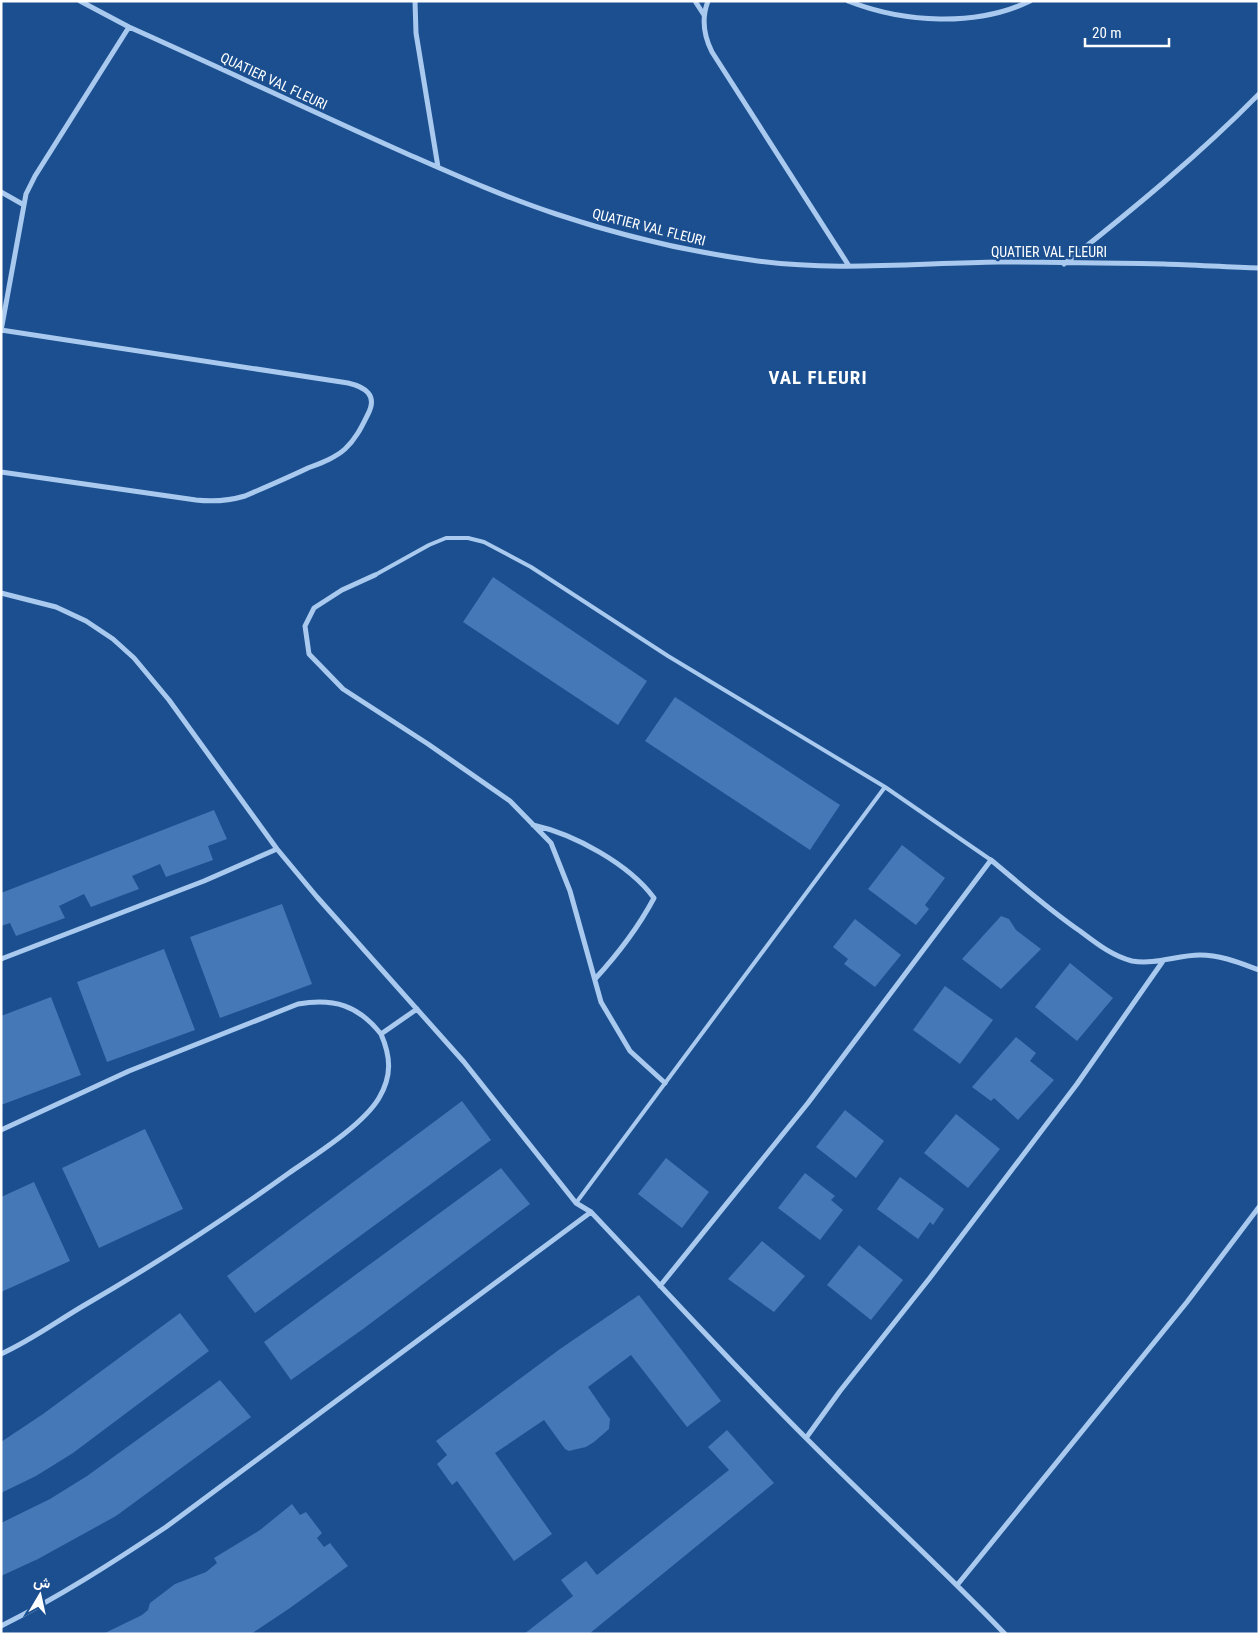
<svg xmlns="http://www.w3.org/2000/svg" width="1260" height="1635" font-family="'Roboto Condensed',Vazirmatn,sans-serif">
<style>
.building{fill:#4478b7}
.lines{fill:none;stroke-linecap:round;stroke-linejoin:round}
.lane{stroke:#a9c9ee;stroke-width:4}
.street{stroke:#a9c9ee;stroke-width:5}
.labels{text-anchor:middle;dominant-baseline:central;stroke-width:5;stroke-linejoin:round;paint-order:stroke}
.street-label{font-size:14px;fill:#fff;stroke:#1b4f8f}
.district-label{font-size:19px;font-weight:bold;letter-spacing:1px;fill:#fff;stroke:#1b4f8f}
</style>
<rect width="100%" height="100%" fill="#1b4f8f"/>
<!-- building -->
<path class="building" d="M493,577L647,681L618,725L463,622Z
M675,697L840,805L810,850L645,741Z
M214,810L227,839L208,846L213,860L166,877L160,864L132,876L139,889L91,907L84,894L59,906L65,918L16,936L10,923L1,926V893Z
M902,845L945,878L925,905L929,909L916,925L868,889Z
M282,904L312,984L220,1018L190,937Z
M1001,916L1009,919L1016,930L1041,949L1001,989L962,959Z
M855,919L901,955L875,987L844,964L848,959L833,947Z
M164,949L195,1030L107,1062L77,982Z
M1070,963L1113,998L1077,1041L1035,1007Z
M945,986L993,1020L960,1064L913,1030Z
M51,997L81,1075L1,1105V1016Z
M1016,1037L1036,1053L1030,1061L1054,1080L1018,1120L994,1098L991,1101L972,1087Z
M462,1101L491,1140L255,1313L227,1276Z
M845,1110L884,1141L856,1178L816,1147Z
M956,1114L1000,1149L968,1188L924,1153Z
M145,1129L183,1209L99,1248L62,1168Z
M666,1158L709,1192L682,1228L638,1194Z
M501,1168L530,1204L363,1329L291,1380L264,1342Z
M805,1173L835,1196L831,1200L843,1210L820,1240L778,1208Z
M900,1177L944,1209L933,1225L930,1222L918,1239L877,1209Z
M34,1182L70,1261L1,1292V1197Z
M762,1241L805,1276L774,1312L728,1279Z
M859,1245L903,1280L871,1320L827,1285Z
M639,1295L721,1401L687,1427L631,1355L588,1387L610,1419L609,1429L594,1442L586,1447L577,1449L569,1451L565,1449L544,1420L495,1453L552,1534L514,1561L457,1481L452,1485L437,1464L447,1455L436,1441L560,1349Z
M180,1313L209,1351L73,1453L36,1476L1,1493V1442L43,1414Z
M220,1380L251,1417L116,1516L38,1559L1,1576V1523L50,1499L87,1476Z
M727,1430L774,1483L589,1634H524L573,1596L561,1580L586,1561L597,1575L729,1470L708,1447Z
M292,1504L300,1515L306,1512L322,1533L317,1538L324,1547L330,1543L348,1566L290,1608L251,1634H103L142,1615L148,1610L150,1603L175,1584L206,1572L217,1563L214,1558L260,1530Z"/>
<g class="lines">
<!-- lane -->
<path class="lane" d="M375,575L429,545L446,538H468L484,542L531,567L668,656L885,787L991,860
M576,1203L885,787"/>
<!-- street -->
<path class="street" d="M80,1L129,27C221,68 311,111 403,152C453,174 504,197 556,214C619,235 685,251 751,260C833,272 917,263 999,262C1054,262 1109,263 1164,264C1196,265 1227,267 1259,268
M415,1L416,33L438,167
M695,1L704,15
M708,1C701,19 704,36 712,52L849,266
M848,1C904,23 976,27 1030,1
M1,192L24,205
M1064,264C1132,210 1198,156 1259,94
M1,330L348,383C365,387 378,395 368,414C362,426 356,439 345,449C335,458 321,463 308,468C287,478 266,487 245,496C228,501 214,502 196,500L1,472
M1,331L26,194L35,176L129,27
M375,575L342,590L314,608L305,626L309,654L343,689L428,744L510,801L551,843L570,891L601,1002L630,1051L665,1083
M1,593L56,607L86,621L113,639L134,658L169,700L277,849L317,897L464,1062L576,1203L591,1212C662,1287 732,1364 805,1437C871,1504 940,1566 1005,1634
M533,825C574,834 629,864 654,898C638,928 618,954 595,979
M1,959L204,881L277,849
M1,1130L129,1071L298,1004C334,998 358,1005 381,1034
M660,1286L808,1103L991,860C1020,884 1048,909 1080,931C1096,943 1112,956 1132,961C1156,965 1177,955 1200,955C1221,955 1240,963 1259,970
M1,1354C30,1341 56,1322 83,1306C154,1265 222,1221 289,1173C315,1155 363,1125 379,1098C392,1076 391,1057 381,1034L417,1009
M806,1438L840,1391L929,1279L1077,1084L1163,961
M958,1584L1187,1302L1259,1207
M1,1626C59,1597 112,1563 166,1527L591,1212"/>
</g>
<g class="labels">
<!-- street labels -->
<g class="street-label">
<text transform="translate(274 81) rotate(25)">QUATIER VAL FLEURI</text>
<text transform="translate(649 227) rotate(14)">QUATIER VAL FLEURI</text>
<text x="1049" y="252">QUATIER VAL FLEURI</text>
</g>
<!-- district labels -->
<g class="district-label">
<text x="818" y="377">VAL FLEURI</text>
</g>
</g>
<!-- border -->
<rect width="1260" height="1635" fill="none" stroke="#ffffff" stroke-width="5"/>
<!-- north arrow -->
<g transform="translate(40 1595) rotate(9)" stroke="#1b4f8f" stroke-width="4" paint-order="stroke">
<path d="M0-4L9 19L0 12L-9 19Z" fill="#ffffff"/>
<text y="-8" font-size="14" font-weight="bold" text-anchor="middle" fill="#ffffff">ش</text>
</g>
<!-- scale -->
<path d="M1085 38v8h84v-8" fill="none" stroke="#ffffff" stroke-width="2.5"/>
<text x="1092" y="38" font-size="15" fill="#ffffff" stroke="#1b4f8f" stroke-width="4" paint-order="stroke">20 m</text>
</svg>
